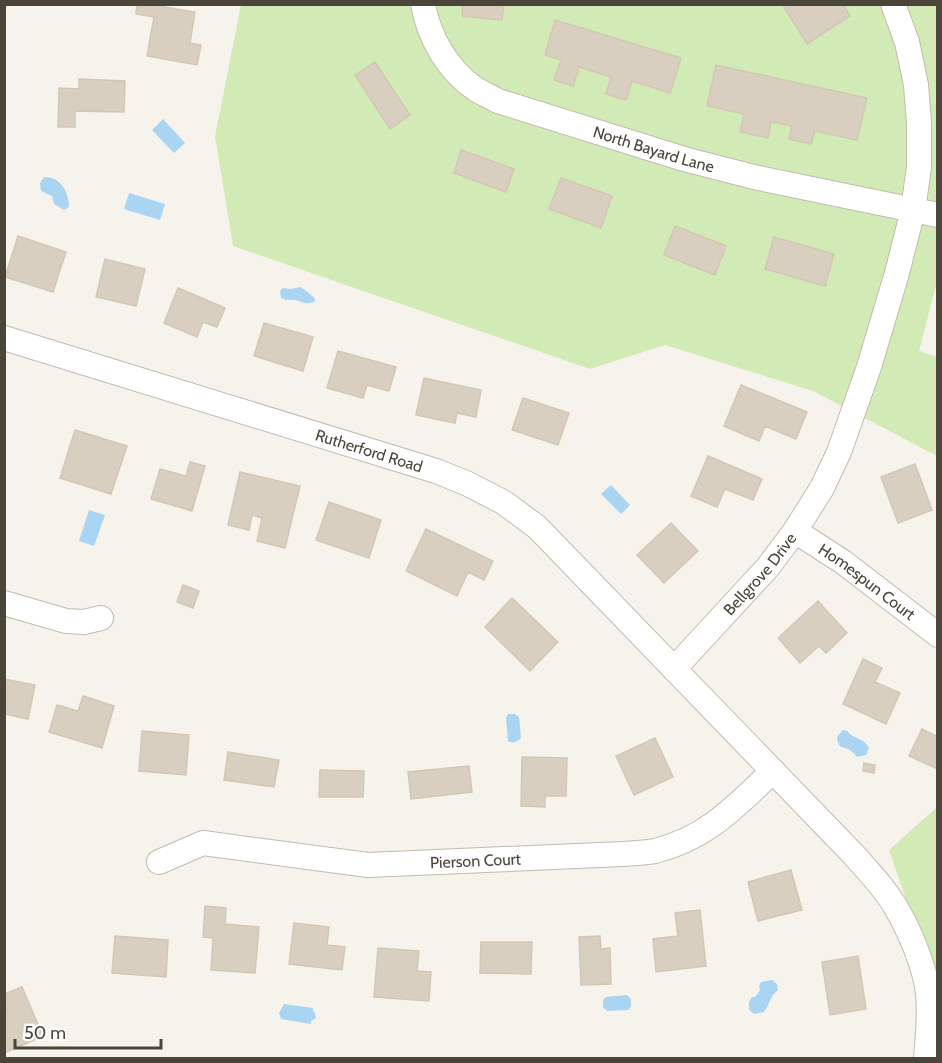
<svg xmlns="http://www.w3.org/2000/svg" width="942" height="1063" font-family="Cabin,sans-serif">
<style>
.green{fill:#d2eab5}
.water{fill:#a9d4f2}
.building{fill:#d8cfc1;stroke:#d3c7b4;stroke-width:1.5}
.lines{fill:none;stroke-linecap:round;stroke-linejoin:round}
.street-casing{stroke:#c2bbae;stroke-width:26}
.street{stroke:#fff;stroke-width:24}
.labels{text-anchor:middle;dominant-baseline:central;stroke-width:6;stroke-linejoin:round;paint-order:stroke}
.street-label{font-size:16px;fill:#4b4439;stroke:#fff}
</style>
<rect width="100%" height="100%" fill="#f6f3ec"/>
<!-- green -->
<path class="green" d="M241,5H937V282L919,351L937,357V456L813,391L665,345L590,369L233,246L215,136Z
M937,807V989L889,850Z"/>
<!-- water -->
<path class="water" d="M163,119L185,143L174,153L152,130Z
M44,177C61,177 69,192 69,207L64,210L54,204L52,196L41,191L40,183Z
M129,193L165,204L160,220L124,209Z
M300,287C303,288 313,296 315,299L314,302C305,305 303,302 295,300C289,299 286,301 281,298L280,291L283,288L291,289Z
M611,485L630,505L621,514L601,494Z
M89,510L105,515L94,546L79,541Z
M508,714H515L519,717L521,738C517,742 513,744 508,741L506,718Z
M843,730C852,732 844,730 851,735C859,740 863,738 869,748L866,755L857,757C855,755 853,752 851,751C843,744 839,752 837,737Z
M772,980L777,984L778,990C770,996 770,1004 764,1012L754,1014L749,1010V1002L752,997H755L760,990L759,986L761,982Z
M627,995L631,999V1006L628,1010L607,1011L603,1007V1000L606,997Z
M284,1004L313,1008V1011L315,1013L316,1018L311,1021V1024L281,1019L279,1013Z"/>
<!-- building -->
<path class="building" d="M137,4H164V7L195,12L190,43L201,45L197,65L147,56L154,17L136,14Z
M463,4H504L502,20L462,16Z
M782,4H843L850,16L807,44Z
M555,20L681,58L670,93L632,81L626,100L606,94L611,77L579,67L573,86L554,80L561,60L545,55Z
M375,62L410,115L390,129L355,75Z
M716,65L867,98L857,140L815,131L811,144L789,139L792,126L771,122L768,138L740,132L744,114L707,106Z
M79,79L125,81L124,112L75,111V127H58L59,88L79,89Z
M461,150L514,169L506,192L454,173Z
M561,178L612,196L601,228L549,209Z
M675,226L726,246L715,275L664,255Z
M18,236L66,252L53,292L5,277Z
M774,237L834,254L825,286L765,269Z
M105,259L145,269L136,306L96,297Z
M178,288L225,308L217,327L203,322L197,337L164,323Z
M264,323L313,337L303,371L254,356Z
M338,351L396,367L389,391L367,385L363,398L327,388Z
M424,378L481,390L476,417L457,413L455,423L416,415Z
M741,385L807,412L796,439L765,426L759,441L724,426Z
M523,398L569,413L558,445L512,430Z
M75,430L127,446L111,494L60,478Z
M708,456L762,479L753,500L725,489L717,507L691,496Z
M190,462L205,466L192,511L151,499L160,469L186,476Z
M915,464L932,510L898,523L881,477Z
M240,472L300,486L285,548L257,541L262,518L252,515L249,530L228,525Z
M329,502L381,520L369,558L316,540Z
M671,523L698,551L664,583L637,555Z
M426,529L493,561L484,580L468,572L457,596L406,571Z
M183,585L199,591L193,608L177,602Z
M512,598L558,642L530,671L485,627Z
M818,601L847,633L826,653L819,646L800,663L778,638Z
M863,659L882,668L875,682L900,693L886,724L843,704Z
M4,679L35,685L28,719L4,714Z
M83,696L114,706L102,748L49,732L57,705L78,711Z
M922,729L938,737V769L909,756Z
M142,731L189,735L186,775L139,771Z
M655,738L673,777L634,795L616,756Z
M228,752L279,760L274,787L224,780Z
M522,757L567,758L566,796H545V807L521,806Z
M864,763L875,765L874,773L863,771Z
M469,766L472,792L411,799L408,772Z
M320,770L364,771L363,797H319Z
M791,870L802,910L758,921L748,882Z
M205,906L226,908L225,924L259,927L255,973L211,970L213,938L203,937Z
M700,910L706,966L656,972L653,939L678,936L675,913Z
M294,923L329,927L327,945L345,947L342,970L289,964Z
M115,936L168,940L166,977L112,973Z
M600,936L601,949L610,948L611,984L581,985L579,937Z
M481,942H532L531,974L480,973Z
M378,948L419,951L417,971L431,972L429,1001L374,997Z
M858,956L866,1009L830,1015L822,962Z
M22,987L43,1036L4,1053V1011L7,1010L4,1005V994Z"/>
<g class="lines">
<!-- street casing -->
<g class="street-casing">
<g id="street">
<path id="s1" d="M423,4C429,38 448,71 477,90C484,94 491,97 498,101L684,159L754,177L938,215"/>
<path id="s2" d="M4,338L436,471L466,483L503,502L537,527L854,855C868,871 884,887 895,906C909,929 925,967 928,993C930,1015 928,1037 926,1058"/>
<path id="s3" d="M795,531L843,562L938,635"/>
<path d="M4,603L66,621L84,622L101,618"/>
<path id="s4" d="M674,669L768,567L795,531L822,488L839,452L869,367L897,273L913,210L919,167V123L916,85L907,42L893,4"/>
<path id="s5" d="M159,862L203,843L368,865L623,854C633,853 645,853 655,851C707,838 735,807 773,771"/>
</g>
</g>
<!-- street -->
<use href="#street" class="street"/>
</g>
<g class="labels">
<!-- street labels -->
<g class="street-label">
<text stroke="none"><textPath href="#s1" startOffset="291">North Bayard Lane</textPath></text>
<text stroke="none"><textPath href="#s2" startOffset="382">Rutherford Road</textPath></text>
<text stroke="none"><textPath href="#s4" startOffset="128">Bellgrove Drive</textPath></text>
<text stroke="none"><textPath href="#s3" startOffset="88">Homespun Court</textPath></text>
<text stroke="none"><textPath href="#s5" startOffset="322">Pierson Court</textPath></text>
</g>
</g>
<!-- border -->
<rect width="942" height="1063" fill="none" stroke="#4b4439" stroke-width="12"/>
<!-- scale -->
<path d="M15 1039v9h146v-9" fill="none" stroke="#4b4439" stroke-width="3"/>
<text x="24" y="1039" font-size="18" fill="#4b4439" stroke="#ffffff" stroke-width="4.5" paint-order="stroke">50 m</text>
</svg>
